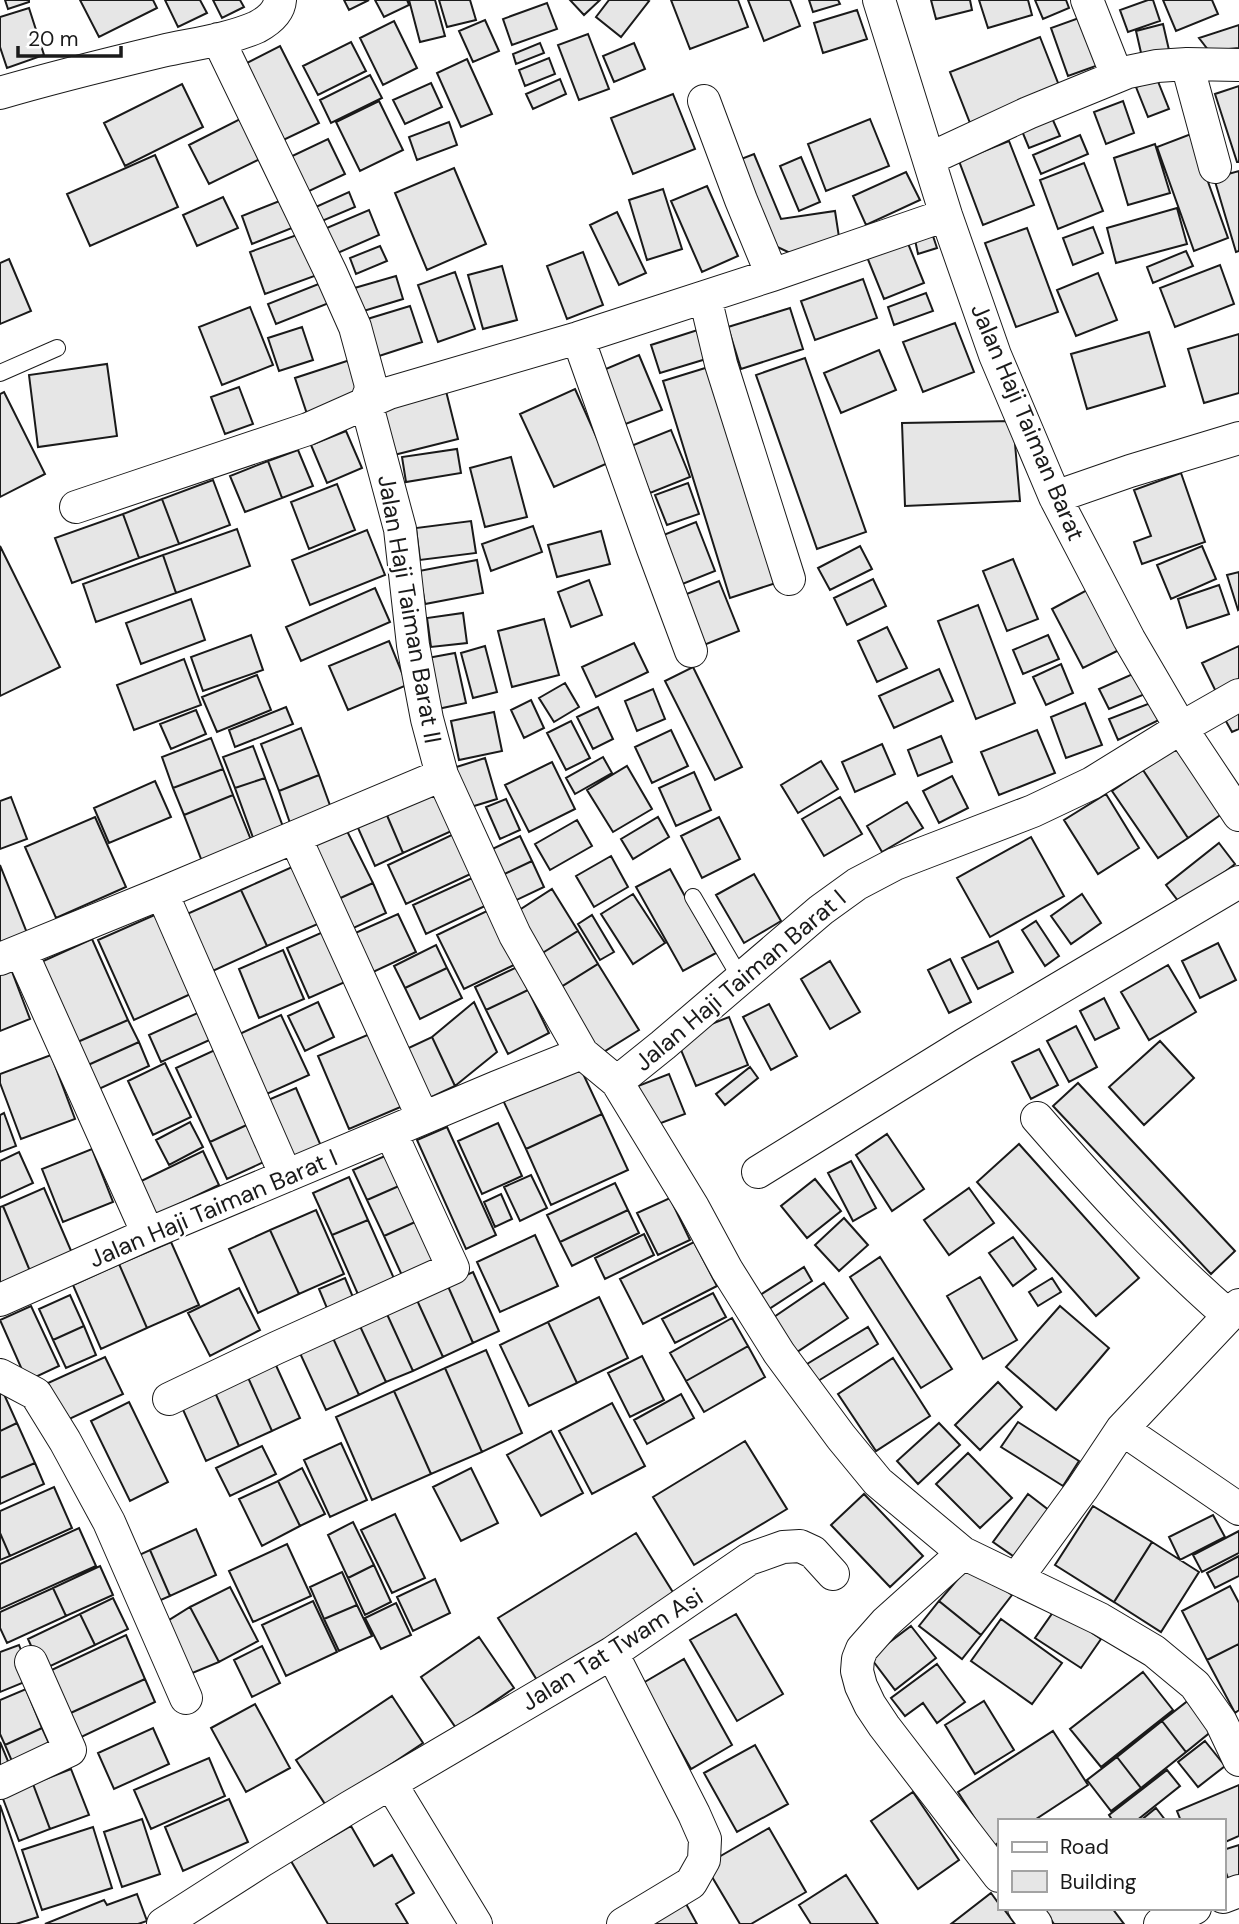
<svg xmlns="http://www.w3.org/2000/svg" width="1239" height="1924" font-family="'DM Sans',sans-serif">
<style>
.building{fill:#e6e6e6;stroke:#1a1a1a;stroke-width:2}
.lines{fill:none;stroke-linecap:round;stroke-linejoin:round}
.lane-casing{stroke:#1a1a1a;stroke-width:18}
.street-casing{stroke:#1a1a1a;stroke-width:34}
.lane{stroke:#fff;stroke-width:16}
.street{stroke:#fff;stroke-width:32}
.labels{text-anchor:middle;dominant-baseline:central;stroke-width:5;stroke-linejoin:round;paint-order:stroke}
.street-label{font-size:24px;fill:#1a1a1a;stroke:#fff}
</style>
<rect width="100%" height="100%" fill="#fff"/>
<!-- building -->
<path class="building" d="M5,0H29V2L8,9Z
M80,0H153L157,8L99,37Z
M165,0H200L207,13L178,27Z
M213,0H240L244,7L222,18Z
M344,0H369L349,10Z
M375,0H407L409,5L384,17Z
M409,0H435L445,36L420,42Z
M439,0H470L476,20L447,27Z
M570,0H600L584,15Z
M609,0H647L649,1L621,37L596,17Z
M671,0H738L748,27L690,49Z
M748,0H790L800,26L764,41Z
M809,0H838L840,4L813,12Z
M931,0H970L972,10L936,19Z
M979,0H1028L1032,15L988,28Z
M1035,0H1066L1069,8L1043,19Z
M1148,0H1153L1160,21L1128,32L1120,10Z
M1163,0H1212L1218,14L1176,31Z
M547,3L557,29L512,45L503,19Z
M29,8L44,55L7,68L0,47V17Z
M857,10L867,39L823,53L814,23Z
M1090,14L1107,62L1068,76L1051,28Z
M485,20L499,51L473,62L459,31Z
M394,21L417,68L383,85L360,38Z
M1163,24L1169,50L1142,57L1136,31Z
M1239,25V48L1209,51L1199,38Z
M588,34L609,89L579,100L558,45Z
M1040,37L1060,88L970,123L950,72Z
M351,42L366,71L318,95L303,66Z
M540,43L544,53L516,64L513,54Z
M634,43L645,69L614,82L603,56Z
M280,46L319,123L275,144L237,68Z
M549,58L555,74L525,86L519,70Z
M467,59L492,114L461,127L437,73Z
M370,75L382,98L331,123L320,100Z
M560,79L566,94L533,109L526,94Z
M1157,79L1169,109L1148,117L1136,87Z
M431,83L442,107L405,124L393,100Z
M182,84L203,127L125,166L104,123Z
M1239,86V162H1237L1215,94Z
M673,94L695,149L633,174L611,118Z
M379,101L403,150L360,171L336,122Z
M1123,101L1134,133L1106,144L1094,112Z
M246,116L266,156L209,184L189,145Z
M1052,118L1060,136L1029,148L1022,131Z
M870,119L889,166L826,191L808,144Z
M449,122L457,145L417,160L409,137Z
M1191,134L1228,238L1194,251L1157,147Z
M1080,135L1088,154L1041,174L1033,155Z
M328,139L345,174L305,193L288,158Z
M1009,141L1034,205L983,225L959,161Z
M1155,144L1170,193L1128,205L1114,158Z
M754,154L781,219L835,211L839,237L794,252H788L771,244L736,161Z
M155,155L178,207L90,246L67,194Z
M801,157L820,202L799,211L780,166Z
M1084,163L1103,211L1058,229L1040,180Z
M454,168L486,244L427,270L395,193Z
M1239,171V251L1236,252L1214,178Z
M906,172L920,200L866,225L853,196Z
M707,186L738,256L702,272L671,201Z
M663,189L682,249L647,260L629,200Z
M349,192L355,207L315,224L309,210Z
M223,197L238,228L197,246L183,215Z
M287,198L297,226L252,244L242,216Z
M1177,208L1187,244L1116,263L1107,228Z
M369,210L379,235L326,258L315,233Z
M617,212L646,273L619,285L590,225Z
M1093,227L1103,253L1073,265L1063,238Z
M1027,228L1058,312L1016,327L985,243Z
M305,232L320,274L265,294L250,252Z
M933,236L937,248L918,254L915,240Z
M907,241L924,283L884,299L867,257Z
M380,246L387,261L356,274L350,258Z
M1186,251L1193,266L1153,283L1147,267Z
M583,252L603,305L567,319L547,266Z
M9,259L31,311L0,324V263Z
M1220,265L1234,304L1175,327L1160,288Z
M502,266L517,320L483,329L468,275Z
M455,272L475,329L438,342L418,285Z
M1098,273L1117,320L1076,336L1057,290Z
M396,276L403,299L357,313L351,289Z
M863,279L877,318L815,340L801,301Z
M321,283L329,303L276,324L268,304Z
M926,293L933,311L894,325L888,307Z
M410,306L422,342L376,357L364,320Z
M250,307L273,365L222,385L199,327Z
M790,308L803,349L741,369L728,327Z
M955,323L974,372L923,392L903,342Z
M302,327L313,360L279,371L268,338Z
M707,327L716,356L660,373L651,345Z
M1149,332L1165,386L1087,409L1071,354Z
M1239,334V393L1204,403L1188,349Z
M879,350L896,390L841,413L824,373Z
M639,355L662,410L623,425L601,371Z
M356,358L367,394L307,414L295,378Z
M805,358L866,532L817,549L756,375Z
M107,364L117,436L38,447L29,375Z
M715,365L782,581L730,598L663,381Z
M239,387L253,424L225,434L211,397Z
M575,389L608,463L554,487L520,414Z
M446,391L458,439L386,457L375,409Z
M4,392L45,474L0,497V394Z
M1013,421L1020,501L905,506L902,423Z
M671,430L690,477L650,493L631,446Z
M346,431L362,468L327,483L311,445Z
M457,449L461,473L406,482L402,457Z
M298,450L313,486L282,498L268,461Z
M511,457L527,517L485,527L470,468Z
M268,461L282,498L245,512L230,476Z
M1181,473L1205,542L1142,564L1134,542L1151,536L1134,490Z
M213,480L230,525L179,544L162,499Z
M688,483L699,514L667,525L655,495Z
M337,484L355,530L309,549L291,502Z
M162,499L179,544L139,558L123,514Z
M123,514L139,558L72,583L55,538Z
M471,521L476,553L420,560L416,528Z
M696,522L715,571L675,587L656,538Z
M533,526L542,552L491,571L482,544Z
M237,529L250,566L176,593L163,555Z
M367,530L385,575L310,605L292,560Z
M601,531L610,564L557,577L548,545Z
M0,546L60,667L0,696Z
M860,546L872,569L830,590L818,568Z
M1202,546L1216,579L1171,599L1157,565Z
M163,555L176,593L96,622L83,584Z
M1013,559L1038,619L1007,631L983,571Z
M477,560L483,593L425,604L419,571Z
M1239,572V609L1238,610L1227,575Z
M873,579L886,606L847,625L834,598Z
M589,580L602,615L571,627L558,592Z
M719,581L739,631L699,647L679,597Z
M1219,585L1229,614L1187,628L1178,599Z
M375,588L390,622L301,661L286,627Z
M1087,590L1123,648L1083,668L1052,609Z
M191,599L205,640L141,664L126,623Z
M978,605L1015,703L976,719L938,621Z
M463,613L467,643L431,647L427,618Z
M544,619L559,675L512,687L498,631Z
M887,627L907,668L877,682L858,641Z
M251,635L263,670L203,691L191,657Z
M1048,635L1059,659L1023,674L1013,650Z
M389,641L407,685L348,710L329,666Z
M634,643L648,672L596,697L582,667Z
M485,646L497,692L473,698L461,653Z
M1239,646V689L1219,698L1202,663Z
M455,653L466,703L433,710L422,659Z
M184,659L201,705L134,730L117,685Z
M1061,664L1073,693L1046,705L1033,677Z
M693,667L742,767L715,780L665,681Z
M939,669L953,701L894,728L879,696Z
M1135,673L1145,694L1109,709L1099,689Z
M257,675L271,710L217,732L202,697Z
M565,683L579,707L554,722L539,698Z
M653,689L665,719L637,731L625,701Z
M531,700L544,728L524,738L511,710Z
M1153,702L1159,720L1118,740L1109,719Z
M1085,703L1102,745L1066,758L1051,717Z
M1239,704V729L1232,732L1222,714Z
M286,707L293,724L235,747L229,730Z
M598,707L613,739L593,749L577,717Z
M196,710L206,734L171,749L160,724Z
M494,712L502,751L459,760L451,721Z
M571,721L590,758L566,770L547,733Z
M301,728L319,775L279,791L261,744Z
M671,730L688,766L652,783L635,747Z
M1037,730L1055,773L999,795L981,752Z
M941,736L952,762L918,776L908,750Z
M211,738L223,769L173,788L162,757Z
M882,744L895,774L855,792L842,762Z
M253,746L265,778L235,788L223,757Z
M1176,748L1223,813L1188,838L1143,770Z
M603,757L612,773L575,794L566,778Z
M485,758L497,799L461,810L450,769Z
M821,761L838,789L798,813L781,785Z
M552,762L575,809L529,832L505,785Z
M627,766L652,809L613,832L587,790Z
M223,769L233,795L184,815L173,788Z
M1143,770L1188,838L1158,858L1112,791Z
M694,772L711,810L676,826L659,788Z
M319,775L332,811L291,826L279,791Z
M952,776L968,808L939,823L923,791Z
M265,778L286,835L256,846L235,788Z
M155,781L171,817L109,843L94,808Z
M435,782L456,829L403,853L383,806Z
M1106,794L1139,848L1098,874L1064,820Z
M233,795L255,850L205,869L184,815Z
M11,797L27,839L0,849V801Z
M840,797L862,834L824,856L802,819Z
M506,799L520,830L500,839L486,807Z
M907,802L923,828L882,852L867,826Z
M383,806L403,853L375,866L354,819Z
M95,817L126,887L56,918L25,847Z
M658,817L669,837L633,859L621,839Z
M719,817L740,859L702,878L681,836Z
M577,820L592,846L550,870L535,844Z
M342,821L373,883L334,901L307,836Z
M458,832L477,871L406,904L388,865Z
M520,836L532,861L496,878L484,853Z
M1031,837L1064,896L990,937L957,878Z
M1219,843L1235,864L1182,906L1166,885Z
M611,856L628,887L594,907L576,876Z
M532,861L544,887L508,904L496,878Z
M301,863L327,920L267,946L241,890Z
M0,865L27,933L0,943Z
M670,869L716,953L683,971L636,887Z
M754,874L781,921L744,943L716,895Z
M472,878L485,906L426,934L413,905Z
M373,883L386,913L347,931L334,901Z
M552,889L578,931L536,957L510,916Z
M241,890L267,946L204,975L178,918Z
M633,894L665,943L633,964L601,914Z
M1082,894L1101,923L1071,944L1051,916Z
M491,909L518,963L464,989L437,935Z
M159,913L195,992L134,1020L98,940Z
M398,914L416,952L371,973L353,934Z
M592,915L614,952L600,960L578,924Z
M1036,921L1059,956L1045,966L1022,930Z
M332,928L354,978L309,998L287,948Z
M578,931L598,964L556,990L536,957Z
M92,939L128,1020L66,1047L30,967Z
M998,941L1013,972L978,989L962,958Z
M1218,943L1236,980L1200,998L1182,961Z
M436,945L447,968L405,988L394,966Z
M283,950L304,999L259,1018L239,969Z
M950,959L971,1002L949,1013L928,970Z
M830,961L860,1012L830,1029L801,979Z
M598,964L639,1030L597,1056L556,990Z
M1168,965L1196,1012L1149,1040L1121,992Z
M517,967L528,990L486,1010L475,987Z
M447,968L462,998L420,1019L405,988Z
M11,969L30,1019L0,1031V974Z
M528,990L549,1033L508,1054L486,1010Z
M1104,998L1119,1028L1095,1040L1080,1011Z
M318,1002L334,1037L305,1051L288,1016Z
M474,1002L497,1052L455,1086L432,1037Z
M769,1004L797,1056L771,1070L743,1017Z
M202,1011L214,1038L161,1062L149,1035Z
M281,1015L309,1075L260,1097L233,1037Z
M729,1017L748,1065L696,1086L676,1038Z
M128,1020L139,1042L77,1070L66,1047Z
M1076,1026L1097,1067L1069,1082L1047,1041Z
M372,1033L403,1106L349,1129L318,1056Z
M432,1037L455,1086L423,1101L400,1052Z
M1160,1041L1194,1078L1144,1125L1109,1087Z
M139,1042L149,1066L88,1094L77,1070Z
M217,1049L251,1123L210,1142L176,1068Z
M1039,1049L1058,1085L1031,1099L1012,1062Z
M51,1055L75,1119L21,1139L0,1083V1074Z
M165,1063L191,1117L153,1135L128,1081Z
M578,1063L602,1114L526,1149L502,1098Z
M750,1067L758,1078L725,1105L716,1094Z
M669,1074L685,1114L653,1126L638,1086Z
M1078,1083L1235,1251L1211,1274L1053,1106Z
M296,1088L321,1146L284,1160L261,1103Z
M4,1113L16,1146L0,1152V1115Z
M602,1114L628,1170L551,1205L526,1149Z
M190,1122L203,1147L169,1165L156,1140Z
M251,1123L268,1160L227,1179L210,1142Z
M498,1123L522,1176L482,1194L458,1141Z
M447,1127L496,1235L466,1249L417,1140Z
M887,1134L924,1189L892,1211L856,1155Z
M1019,1144L1139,1278L1096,1316L977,1182Z
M92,1149L113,1202L63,1222L42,1169Z
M203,1151L219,1185L150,1218L133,1185Z
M19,1152L33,1183L0,1198V1161Z
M394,1152L408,1182L367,1200L353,1170Z
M851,1161L876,1208L853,1221L828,1173Z
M531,1175L547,1208L520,1221L504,1187Z
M349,1177L368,1220L332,1235L313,1193Z
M815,1179L841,1211L807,1238L781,1206Z
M408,1182L424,1218L384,1236L367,1200Z
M615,1183L628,1210L560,1242L547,1215Z
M44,1188L72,1253L30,1271L3,1206Z
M969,1188L994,1223L949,1255L924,1220Z
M501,1194L512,1219L495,1227L484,1202Z
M670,1198L690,1240L658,1255L637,1213Z
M3,1206L30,1271L0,1283V1207Z
M316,1210L344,1274L299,1294L270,1230Z
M628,1210L639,1233L572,1266L560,1242Z
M424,1218L445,1264L405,1282L384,1236Z
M844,1218L868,1245L839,1271L815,1245Z
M368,1220L396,1283L360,1299L332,1235Z
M270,1230L299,1294L258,1313L229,1249Z
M644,1234L654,1255L605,1279L595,1258Z
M535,1235L558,1286L500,1312L477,1262Z
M1013,1237L1036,1269L1013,1286L989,1253Z
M171,1242L199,1305L147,1328L119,1264Z
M694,1242L717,1286L643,1324L620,1279Z
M880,1257L952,1369L921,1388L850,1277Z
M119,1264L147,1328L101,1349L73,1285Z
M804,1267L812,1281L769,1309L760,1295Z
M473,1272L499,1331L473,1343L447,1284Z
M980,1277L1017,1340L983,1359L947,1296Z
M345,1278L355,1302L329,1313L319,1289Z
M1052,1278L1061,1292L1038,1306L1029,1292Z
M824,1283L848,1318L797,1352L774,1317Z
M447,1284L473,1343L443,1357L416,1298Z
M239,1288L260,1330L210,1356L188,1313Z
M713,1293L726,1317L675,1343L662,1319Z
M70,1295L84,1326L53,1340L39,1309Z
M599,1297L628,1358L577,1383L548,1322Z
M416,1298L443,1357L413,1371L386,1312Z
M31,1306L59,1366L27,1381L0,1320Z
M1060,1306L1109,1348L1056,1410L1006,1367Z
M386,1312L413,1371L386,1382L359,1324Z
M732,1318L748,1346L686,1381L670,1353Z
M548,1322L577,1383L529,1406L500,1345Z
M359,1324L386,1382L359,1395L332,1336Z
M84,1326L96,1355L66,1368L53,1340Z
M868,1327L878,1344L818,1381L807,1364Z
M332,1336L359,1395L326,1410L299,1351Z
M748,1346L765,1377L704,1412L686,1381Z
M486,1350L522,1433L482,1452L445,1368Z
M642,1356L664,1400L630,1417L608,1373Z
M105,1357L123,1394L65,1421L48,1383Z
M893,1358L930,1416L876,1451L838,1394Z
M274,1361L300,1418L272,1431L246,1373Z
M445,1368L482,1452L431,1474L394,1391Z
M246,1373L272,1431L239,1446L213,1388Z
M998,1382L1022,1407L980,1450L955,1425Z
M213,1388L239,1446L206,1461L180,1403Z
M394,1391L431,1474L372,1500L336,1417Z
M3,1392L17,1423L0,1431V1393Z
M681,1394L694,1418L647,1444L634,1420Z
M129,1402L168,1482L130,1501L91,1421Z
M612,1403L645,1466L592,1494L559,1431Z
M1018,1422L1079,1461L1063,1486L1001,1447Z
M17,1423L35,1463L0,1478V1431Z
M939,1423L960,1445L918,1484L897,1461Z
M551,1431L583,1493L541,1516L507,1455Z
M745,1441L787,1509L694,1565L653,1497Z
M341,1443L367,1500L330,1517L304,1460Z
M262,1446L276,1474L230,1496L216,1468Z
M968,1453L1012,1498L980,1528L936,1484Z
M35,1463L44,1484L0,1504V1478Z
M302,1468L325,1514L300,1526L278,1481Z
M471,1468L498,1523L461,1541L433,1487Z
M278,1481L300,1526L262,1546L239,1499Z
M54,1487L72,1528L10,1556L0,1533V1511Z
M864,1494L923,1556L890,1587L831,1525Z
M1028,1494L1050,1511L1016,1558L993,1542Z
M1093,1506L1152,1542L1114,1602L1055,1565Z
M395,1514L425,1578L392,1593L361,1530Z
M1213,1515L1225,1537L1180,1560L1169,1537Z
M353,1522L374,1565L348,1578L328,1535Z
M79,1528L96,1566L0,1609V1564Z
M196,1529L216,1575L170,1596L150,1550Z
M1239,1531V1553L1202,1572L1193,1555Z
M0,1533L10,1556L0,1560Z
M636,1533L679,1602L542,1688L498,1618Z
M1152,1542L1199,1572L1161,1632L1114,1602Z
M287,1544L311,1596L253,1622L229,1571Z
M150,1550L170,1596L147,1606L126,1561Z
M1239,1556V1576L1215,1588L1207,1573Z
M374,1565L391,1602L365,1615L348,1578Z
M970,1565L1012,1595L981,1635L939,1601Z
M100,1566L113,1595L66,1616L53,1588Z
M342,1572L357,1605L324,1619L310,1587Z
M435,1579L450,1613L413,1631L397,1597Z
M1230,1586L1239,1603V1644L1207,1660L1182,1611Z
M230,1587L258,1641L219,1662L190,1607Z
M53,1588L66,1616L7,1643L0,1628V1612Z
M113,1598L128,1629L95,1645L80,1614Z
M313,1601L337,1652L286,1676L262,1625Z
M939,1601L981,1635L962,1659L919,1626Z
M396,1603L411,1635L381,1649L365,1618Z
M357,1605L372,1636L339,1651L324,1619Z
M190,1607L219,1662L190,1674L166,1622Z
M1056,1608L1101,1639L1081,1668L1035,1638Z
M80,1614L95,1645L42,1670L28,1639Z
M736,1614L783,1694L737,1721L690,1640Z
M1001,1619L1062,1663L1032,1704L971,1661Z
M911,1626L936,1658L895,1690L870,1657Z
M126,1635L145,1679L64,1716L43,1674Z
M479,1637L514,1688L456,1728L421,1677Z
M1239,1644V1710L1235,1713L1207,1660Z
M19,1645L32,1679L0,1692V1652Z
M262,1646L280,1683L252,1697L234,1660Z
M684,1659L732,1745L691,1769L643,1683Z
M937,1664L965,1702L937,1723L923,1703L905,1716L891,1698Z
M1143,1672L1173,1710L1101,1767L1070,1729Z
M145,1679L155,1702L75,1740L64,1716Z
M26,1689L42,1728L5,1745L0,1734V1700Z
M392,1696L423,1743L327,1807L296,1760Z
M1194,1696L1218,1726L1186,1752L1162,1721Z
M984,1701L1014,1750L975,1774L945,1725Z
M255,1704L290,1768L246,1792L211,1728Z
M1162,1721L1186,1752L1141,1788L1117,1757Z
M42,1728L52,1750L14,1766L5,1745Z
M153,1728L169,1764L114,1789L98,1753Z
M1053,1731L1088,1785L1033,1821H999V1842L993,1847L958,1792Z
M1205,1741L1225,1766L1198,1787L1178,1762Z
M0,1742L10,1766L0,1770Z
M755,1745L788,1804L737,1832L704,1773Z
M1117,1757L1141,1788L1111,1811L1087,1780Z
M209,1758L225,1796L151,1829L134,1790Z
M71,1769L89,1815L50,1829L33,1784Z
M1167,1770L1180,1786L1136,1821H1113L1109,1815Z
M33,1784L50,1829L19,1841L2,1796Z
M1239,1785V1836L1223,1843V1821H1181L1177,1811Z
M913,1792L959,1860L918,1889L871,1821Z
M229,1799L248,1842L183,1871L165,1827Z
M0,1805L38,1917L16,1924H0Z
M1156,1808L1166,1821H1140Z
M142,1819L160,1874L122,1887L104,1832Z
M351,1826L374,1866L392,1855L414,1893L396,1904L408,1924H328L291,1861Z
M93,1827L112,1888L42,1910L22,1850Z
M769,1828L806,1892L751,1924H740L705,1865Z
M1239,1845V1878L1229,1881L1223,1864V1850Z
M846,1875L878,1924H811L799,1905Z
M991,1893L999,1904V1908H1003L1015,1924H951Z
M137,1894L147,1921L138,1924H45L104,1900L107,1905Z
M685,1902L697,1924H647Z
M1043,1908H1112L1124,1924H1054Z"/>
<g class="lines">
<!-- lane casing -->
<g class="lane-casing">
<path id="lane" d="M0,373L57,348
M693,897L741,979"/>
</g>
<!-- street casing -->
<g class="street-casing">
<path id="street" d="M879,0L946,215L995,355L1055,497L1129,639L1181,728L1239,815
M1087,0L1117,76
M218,39L331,273L355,327L370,382L371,389L366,402
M1187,64L1215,167
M0,93C54,77 108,64 162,51C193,44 227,40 257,27C268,21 279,13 280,0
M704,101L741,200L772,275
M929,159L1028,113L1128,72L1157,66L1187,64L1239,65
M705,297L721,364L789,579
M578,338L653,549L691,651
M366,402L400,529L413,645L427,719L442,775L515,935L582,1053L617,1082L693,1207L727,1270L779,1353L841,1437L878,1482L963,1553L1100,1619L1154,1651L1195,1685L1221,1722L1239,1760
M1055,497L1130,471L1239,438
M76,507L308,429L389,393L578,338L772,275L946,215
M295,837L423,1118
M162,893L286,1176
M21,951L148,1234
M0,959L162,893L442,775
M617,1082L663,1045L821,910L857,884L895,864L1033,811L1092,783L1181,728L1239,695
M1037,1118C1097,1187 1159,1255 1228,1315
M758,1172L965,1044L1239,882
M0,1300L148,1234L497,1087L582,1053
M0,1375L36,1394L65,1441L109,1522L186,1698
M169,1399L276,1348L453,1268L391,1133
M1122,1429L1239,1509
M963,1553L885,1623L862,1649L858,1659L857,1671L861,1686L870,1705L884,1726L999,1876
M1017,1578L1082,1489L1122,1429L1239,1305
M612,1653L694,1814L705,1839L704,1860L691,1883L623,1924
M0,1783L70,1750L31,1662
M391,1784L476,1924
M1223,1897L1239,1891
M1024,1908L1036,1924
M163,1924L263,1860L350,1807L612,1653L749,1559L783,1547L800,1546L813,1552L833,1574
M1160,1924L1195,1908"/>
</g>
<!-- lane -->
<use href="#lane" class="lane"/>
<!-- street -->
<use href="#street" class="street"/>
</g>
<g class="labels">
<!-- street labels -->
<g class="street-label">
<text transform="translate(1028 422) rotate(67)">Jalan Haji Taiman Barat</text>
<text transform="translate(410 609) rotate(80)">Jalan Haji Taiman Barat II</text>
<text transform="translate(740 980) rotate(-40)">Jalan Haji Taiman Barat I</text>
<text transform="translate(213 1208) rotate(-23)">Jalan Haji Taiman Barat I</text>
<text transform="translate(612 1649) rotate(-32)">Jalan Tat Twam Asi</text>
</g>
</g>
<!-- legend -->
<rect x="998" y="1819" width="228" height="91" fill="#ffffff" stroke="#a3a3a3" stroke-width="2"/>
<rect x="1012" y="1842" width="35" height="10" fill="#ffffff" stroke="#a3a3a3" stroke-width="2"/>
<text x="1060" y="1854" font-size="21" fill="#1a1a1a">Road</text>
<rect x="1012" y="1871" width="35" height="21" fill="#e6e6e6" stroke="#a3a3a3" stroke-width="2"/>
<text x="1060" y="1889" font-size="21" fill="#1a1a1a">Building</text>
<!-- scale -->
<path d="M18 46v10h103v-10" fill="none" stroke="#1a1a1a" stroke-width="3.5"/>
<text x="28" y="46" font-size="21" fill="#1a1a1a" stroke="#ffffff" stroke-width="5" paint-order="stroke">20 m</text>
</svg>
